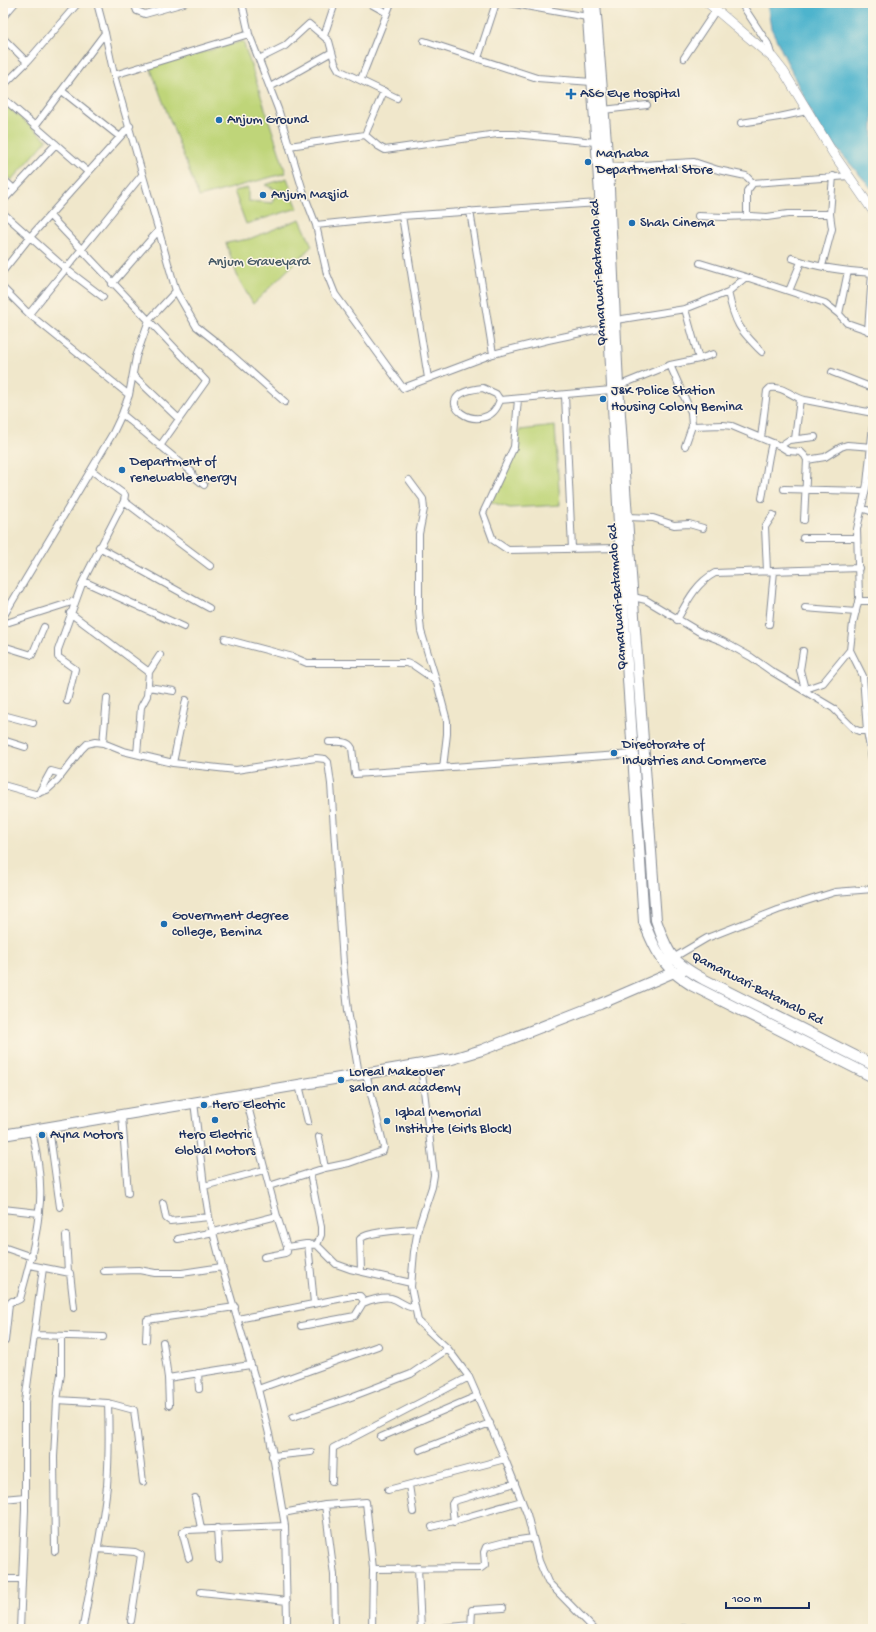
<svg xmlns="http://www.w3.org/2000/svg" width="876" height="1632" font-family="'Gochi Hand',sans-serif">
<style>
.green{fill:#bfd579;stroke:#6d826c}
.water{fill:#4eb4cd;stroke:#347296}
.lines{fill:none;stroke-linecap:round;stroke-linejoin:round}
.street-casing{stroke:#868b94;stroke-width:8}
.secondary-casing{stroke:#868b94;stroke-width:10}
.primary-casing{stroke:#868b94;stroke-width:12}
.street{stroke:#fff;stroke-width:6}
.secondary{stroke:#fff;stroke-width:9}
.primary{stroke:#fff;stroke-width:10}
.poi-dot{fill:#1f6fb2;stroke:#fcf5e5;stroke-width:1.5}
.labels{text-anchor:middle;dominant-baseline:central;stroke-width:3;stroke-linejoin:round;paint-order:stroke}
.poi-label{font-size:14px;fill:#1b2f5e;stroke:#fcf5e5;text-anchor:start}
.park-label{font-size:14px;fill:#445865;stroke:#fcf5e5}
.street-label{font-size:14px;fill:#1b2f5e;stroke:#fcf5e5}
</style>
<rect width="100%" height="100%" fill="#fcf5e5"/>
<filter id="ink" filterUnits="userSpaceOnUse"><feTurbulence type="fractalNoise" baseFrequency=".025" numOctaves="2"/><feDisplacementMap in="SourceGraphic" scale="8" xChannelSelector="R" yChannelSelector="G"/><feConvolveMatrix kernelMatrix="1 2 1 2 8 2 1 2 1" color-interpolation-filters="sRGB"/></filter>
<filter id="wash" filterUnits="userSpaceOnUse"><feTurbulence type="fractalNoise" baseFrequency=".012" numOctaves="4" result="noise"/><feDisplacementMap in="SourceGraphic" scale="16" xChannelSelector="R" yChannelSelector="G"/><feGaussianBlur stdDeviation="0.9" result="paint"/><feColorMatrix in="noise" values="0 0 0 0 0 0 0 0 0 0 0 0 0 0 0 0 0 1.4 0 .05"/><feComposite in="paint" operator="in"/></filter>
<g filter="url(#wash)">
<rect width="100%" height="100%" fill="#f0e7cb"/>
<!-- green -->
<path class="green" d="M243,41L286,173L199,197L150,67Z
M3,103L47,140L12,180L3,172Z
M287,178L292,192L277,190L265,185Z
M248,188V201L273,203V198C280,195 287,196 294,199L298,208L246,224L234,191Z
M300,219L312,246L253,304L238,278L226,243L249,239Z
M555,426L560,505L510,508L491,502L517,449L520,430Z"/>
<!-- water -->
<path class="water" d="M767,3H873V190L818,127L771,28Z"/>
</g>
<g filter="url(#ink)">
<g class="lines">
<!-- street casing -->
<g class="street-casing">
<path id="street" d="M134,3L137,11L145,14L184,3
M242,3L249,34L278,109L304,194L316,225L402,216L599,203
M369,3L387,13
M509,3L587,17
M741,3L768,44L772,57
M3,17L15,3
M324,36L335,3
M3,38L27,62
M424,41L537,78L592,82
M478,58L496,3
M684,58L716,10
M259,59L285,46L309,24L329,41L335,63L339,70L397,98
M114,75L249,34
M361,79L391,3
M3,86L27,62L78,3
M270,87L332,52
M62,91L120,137
M3,98L88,172
M603,110L647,105
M741,123L779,117L807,111
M35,126L105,33
M365,135L384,91
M289,146L365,135L378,146L385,150L497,134H514L595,142
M608,167L694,162L718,170L746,176L753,183L849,176
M3,179L14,189
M3,201L56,144
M470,211L493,354
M3,213L66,269L103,297
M50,216L206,381L160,446
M402,216L428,378
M698,216L724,217L751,216L767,217L788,214H830
M747,216V191L753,183
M316,225L327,274L335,294L403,388L493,354L548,340L609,327
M792,258C817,268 846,271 873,273
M700,263L746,277
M822,266L832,229L830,214L833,176
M3,271L30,237L130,126
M112,284L159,230
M3,288L29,314L129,395
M176,291L196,326L225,349L285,402
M789,291L801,262
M728,292C735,324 739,329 762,352
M685,309L699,359
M29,314L142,175
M839,314L848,271
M616,320L685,309L728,292L746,277L825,303L839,314L847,323L873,332
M868,331L872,273
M670,365L691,412L692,426L685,446
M832,372L873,388
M133,375L179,419
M618,386L670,365L699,359L713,354
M483,388L496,394L500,400C486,444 417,395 483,388Z
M565,395L572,549
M518,399L514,447L483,513L493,540L508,550L620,548
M500,400L611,390
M122,414L192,472L193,476L204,485
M873,425L867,484L857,529L859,598L853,623L850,650L863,676L867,731L873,765
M692,426L723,425L732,426L780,446L788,451L801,452L805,456L807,460L825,457L841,447L847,445L873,447
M761,438L767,391L770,388C784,386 792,397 805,400L873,413
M795,439L800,399
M780,446L789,440L815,437
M409,480L423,499L424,509L419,534V611L421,631L437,683
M784,489L865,491
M762,498C766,479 767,461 772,443
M124,501L210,566
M861,508L873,512
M627,517L653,518L674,525L689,524L703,528
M804,520L807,460
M803,538H857
M99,547L209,608
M767,571L765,527L773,515
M83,581L184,627
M633,597L646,600L701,633L722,641L751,657L771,671L833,708L854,729L859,731H867
M858,601H873
M805,608L856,612
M70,613L149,672
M3,617L113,433L122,414L129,395L136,357L149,320L176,291L114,75L105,33L97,3
M677,620C687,602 696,583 715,573L859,568
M3,624L75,601
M769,624L774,571
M225,639L293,657L307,663H406L413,665L432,678L437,683L447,721V734L443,768
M3,646L32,655L44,627
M803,651L800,670L805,689
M148,687L174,691
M803,690L823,683L850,650
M67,701L75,669L58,657V650L83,581L124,501L125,495L91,470
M3,715L33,723
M3,740L25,747
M329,742C338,742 348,740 352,748L355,774L633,754
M103,743L107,698
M137,754L141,707L147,696L149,672L160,655
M173,763L186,700
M3,785L35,794L47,790L57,781L81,750L87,744L95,742L103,743L123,751L173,763L236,770L316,758L325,759L328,762L331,784L343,963L348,1010L359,1074
M39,793L51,771L62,774
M673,958L707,938L778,910L835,892L873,889
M421,1065L434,1175L432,1187L418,1229L414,1252L411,1287L418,1321L448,1349L469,1377L505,1459L527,1514L539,1561L548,1582L594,1629
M299,1085L308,1122
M245,1095L277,1216L287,1247V1252L285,1253L264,1257
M194,1102L204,1186L209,1217L222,1267L258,1389L270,1438L285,1526L287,1621
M122,1116L128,1193
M49,1128L60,1207
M319,1137L325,1168
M310,1173L321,1227V1235L317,1245
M204,1186L264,1170
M269,1186L325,1168L349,1163L383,1151L384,1147L366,1073
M163,1203L166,1218L170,1221L209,1217
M3,1209L39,1213
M66,1236L68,1272
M178,1239L214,1232L277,1216
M308,1244L314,1303
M3,1247L32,1257
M287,1247L306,1244L317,1245L336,1264L350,1269L411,1283
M30,1265L70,1273L74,1308
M104,1271L139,1270L155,1273H182L222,1267
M361,1271L360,1239C368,1231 406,1230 418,1229
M238,1319L353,1296H360L365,1302
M301,1326L355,1316L363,1303C370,1300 384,1296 391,1298C400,1300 402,1306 414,1308
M35,1335L103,1337
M146,1340L147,1320L235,1307
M5,1341L9,1304L12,1301H16L20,1299C28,1270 36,1241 39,1211C43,1185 38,1157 32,1131
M163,1342L168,1378
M198,1373L199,1389
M258,1389L378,1346
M57,1400L108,1403L134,1410L143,1482
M169,1405L168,1378L250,1365
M293,1417L351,1397L411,1374L448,1349
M381,1437L477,1396
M420,1450L490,1423
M272,1456L311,1452
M332,1481L333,1448L469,1377
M409,1485L413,1512
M388,1490L505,1459
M195,1498L201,1528
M3,1499L25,1497
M325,1505L334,1575L335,1629
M283,1513L325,1505L366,1502L373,1569L372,1629
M454,1522L452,1504L454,1501L515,1483
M432,1527L522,1501
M217,1528L219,1559
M97,1549L135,1552L141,1555L131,1621
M55,1551L54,1457L57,1400L61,1374V1337
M189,1558L183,1535V1532L187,1530L285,1526
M418,1568L421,1629
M373,1569L481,1568L485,1565L484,1552L486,1547L505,1542L533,1538
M3,1579H22
M201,1592L287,1601
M20,1629L25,1510V1402L43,1268
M84,1629L83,1627C91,1580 102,1533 107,1486C109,1458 109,1431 108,1403
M431,1629L471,1625
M471,1629L472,1610L503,1608"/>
</g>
<!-- secondary casing -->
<g class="secondary-casing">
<path id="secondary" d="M708,3L773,58L784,72L833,153L873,211
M684,1629H698"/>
</g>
<!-- primary casing -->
<g class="primary-casing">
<path id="primary" d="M587,3L609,327L623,603L644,922C651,940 660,961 675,973C680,978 687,982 693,986L873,1077
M595,3L608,167L618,386L629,547L656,920C668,955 672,962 705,980L873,1065
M3,1135L452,1059L482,1050L600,1004L674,972L680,974"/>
</g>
<!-- street -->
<use href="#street" class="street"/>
<!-- secondary -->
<use href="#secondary" class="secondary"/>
<!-- primary -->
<use href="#primary" class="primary"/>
</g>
</g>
<!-- markers -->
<g class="poi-dot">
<path d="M569 88h4v4h4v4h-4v4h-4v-4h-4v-4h4z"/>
<circle cx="219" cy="120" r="4"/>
<circle cx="588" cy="162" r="4"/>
<circle cx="263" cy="195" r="4"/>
<circle cx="632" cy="223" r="4"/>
<circle cx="603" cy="399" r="4"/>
<circle cx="122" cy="470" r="4"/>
<circle cx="614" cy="753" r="4"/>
<circle cx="164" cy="924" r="4"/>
<circle cx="341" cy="1080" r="4"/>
<circle cx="204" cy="1105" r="4"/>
<circle cx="215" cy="1120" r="4"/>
<circle cx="387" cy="1121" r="4"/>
<circle cx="42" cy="1135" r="4"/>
</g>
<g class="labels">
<!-- poi labels -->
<g class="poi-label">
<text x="580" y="94">ASG Eye Hospital</text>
<text x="227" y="120">Anjum Ground</text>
<text x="596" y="154">Marhaba<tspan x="596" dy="16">Departmental Store</tspan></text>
<text x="271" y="195">Anjum Masjid</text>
<text x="640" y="223">Shah Cinema</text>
<text x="611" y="391">J&amp;K Police Station<tspan x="611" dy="16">Housing Colony Bemina</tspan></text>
<text x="130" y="462">Department of<tspan x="130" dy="16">renewable energy</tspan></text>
<text x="622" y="745">Directorate of<tspan x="622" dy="16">Industries and Commerce</tspan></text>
<text x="172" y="916">Government degree<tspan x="172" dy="16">college, Bemina</tspan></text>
<text x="349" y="1072">Loreal Makeover<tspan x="349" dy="16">salon and academy</tspan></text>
<text x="212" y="1105">Hero Electric</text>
<text x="395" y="1113">Iqbal Memorial<tspan x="395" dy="16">Institute (Girls Block)</tspan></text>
<text x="50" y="1135">Ayna Motors</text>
<text x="215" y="1135" text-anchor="middle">Hero Electric<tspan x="215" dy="16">Global Motors</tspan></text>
</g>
<!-- park labels -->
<g class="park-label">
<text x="259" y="262">Anjum Graveyard</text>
</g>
<!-- street labels -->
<g class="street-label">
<text transform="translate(599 273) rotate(-93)">Qamarwari-Batamalo Rd</text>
<text transform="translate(618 597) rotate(-94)">Qamarwari-Batamalo Rd</text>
<text transform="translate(757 989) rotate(27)">Qamarwari-Batamalo Rd</text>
</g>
</g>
<!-- margin -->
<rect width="876" height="1632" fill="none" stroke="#fcf5e5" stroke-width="16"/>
<!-- scale -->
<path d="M726 1602v6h83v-6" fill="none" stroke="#1b2f5e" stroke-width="2"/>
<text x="732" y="1602" font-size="12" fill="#1b2f5e" stroke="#fcf5e5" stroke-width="3" paint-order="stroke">100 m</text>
</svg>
